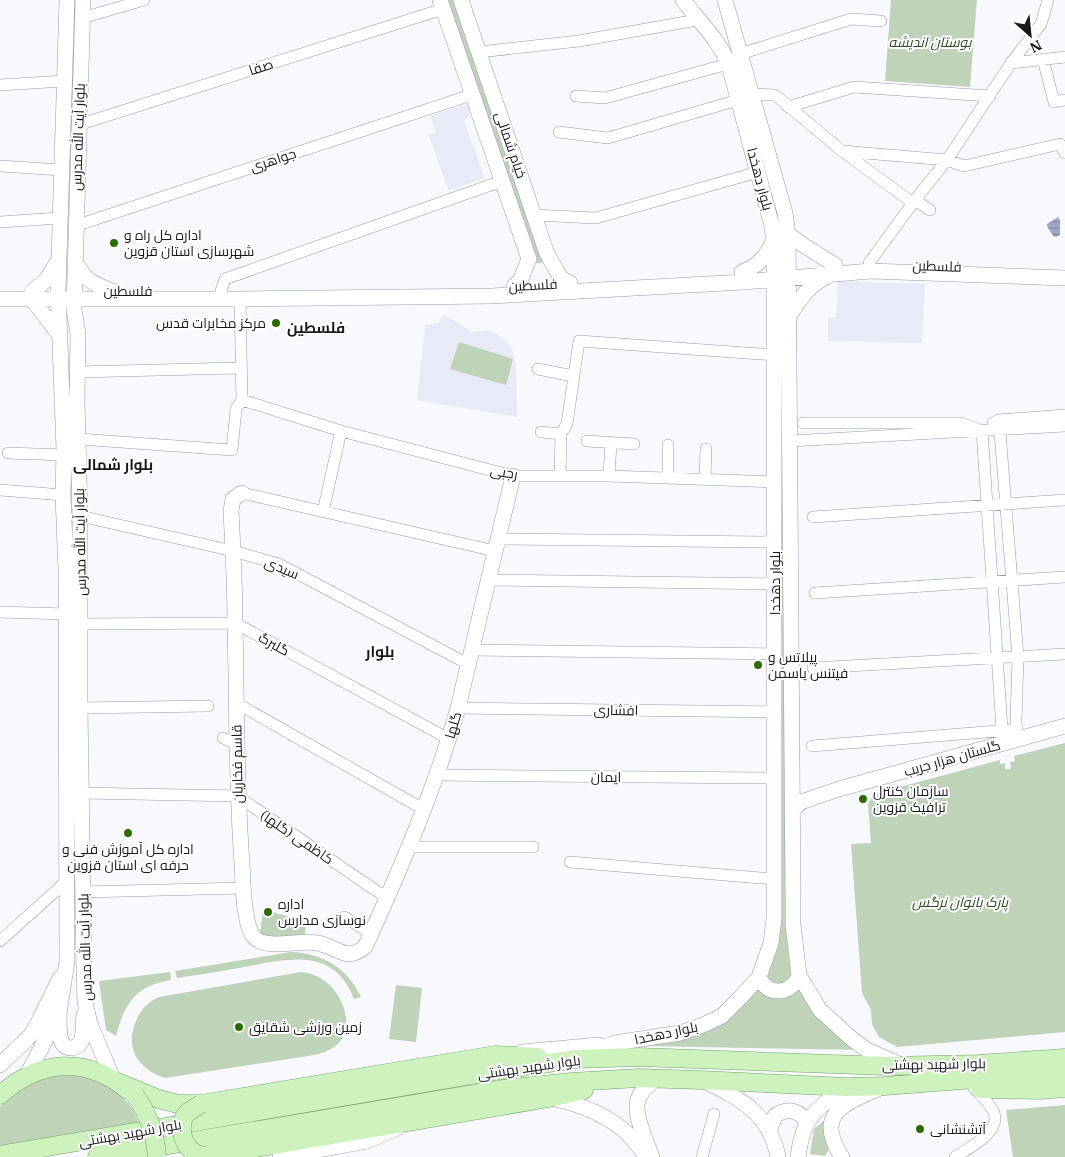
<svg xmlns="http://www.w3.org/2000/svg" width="1065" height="1157" font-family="'IBM Plex Serif',Cairo,serif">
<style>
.built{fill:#e8ebf7}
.green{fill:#bfd3b9}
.water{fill:url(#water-rules)}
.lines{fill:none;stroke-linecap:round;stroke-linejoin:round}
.street-casing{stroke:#979ba7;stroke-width:12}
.secondary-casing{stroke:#979ba7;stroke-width:16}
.primary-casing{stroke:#77a16a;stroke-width:19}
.street{stroke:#fff;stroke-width:11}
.secondary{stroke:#fff;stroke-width:15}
.primary{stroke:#cdf2be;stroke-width:18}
.primary-bridge-casing{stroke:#77a16a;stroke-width:19;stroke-linecap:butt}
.primary-bridge{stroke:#cdf2be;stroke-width:18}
.poi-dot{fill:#2b6b00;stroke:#fff;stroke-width:2}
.labels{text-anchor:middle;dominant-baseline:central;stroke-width:4;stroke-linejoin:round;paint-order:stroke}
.park-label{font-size:14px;font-style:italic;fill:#2d4b21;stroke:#fff}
.street-label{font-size:14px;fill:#17191d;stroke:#fff}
.poi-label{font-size:14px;fill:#17191d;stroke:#fff;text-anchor:start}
.neighbourhood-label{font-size:15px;font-weight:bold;fill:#17191d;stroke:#fff}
</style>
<defs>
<pattern id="water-rules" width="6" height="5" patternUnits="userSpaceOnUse" patternTransform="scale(1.25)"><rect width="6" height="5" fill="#9fa8c7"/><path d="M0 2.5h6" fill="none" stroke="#8188a1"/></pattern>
</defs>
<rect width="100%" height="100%" fill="#f7f9fe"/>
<!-- built -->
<path class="built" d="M466,104L471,109L469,116L464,121L485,178L449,191L428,134L436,133L430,116Z
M838,281L925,284L922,343L828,341V318L836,317Z
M444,314L472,332L488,330L497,334L507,341L512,349L516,366L517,417L417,400L425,325L438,323Z"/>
<!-- green -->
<path class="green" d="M440,0H461L546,260C541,264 538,264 532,262Z
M891,0H977L970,87L885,81Z
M782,309L799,975L820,1010L867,1050L643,1046L615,1043L651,1038L730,1009L771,943Z
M459,342L513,359L506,385L450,369Z
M1065,743V1032L897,1047L879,1037L875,1030L872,1024L871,1010L862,993L851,844L871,843L868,804L874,794L1000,760V764L1005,763V769H1011L1010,762L1015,761L1014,756Z
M263,909L306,922L305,935L299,938L279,936L265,938L260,935Z
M291,952C322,953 348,968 361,997L354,999C334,946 287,959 245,967C222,971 199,975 177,978L175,971Z
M170,972L171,980C135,986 125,1003 116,1036L106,1030L99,981Z
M301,972C311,973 319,976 326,982C346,997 357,1035 331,1049C324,1053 316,1055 308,1056L165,1078C139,1069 124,1049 136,1021C141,1009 148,1002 159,997Z
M396,985L422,988L416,1042L389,1039Z
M68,1073C78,1075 90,1076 99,1081C118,1089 132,1104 139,1123L0,1146V1107L6,1099L29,1081Z
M1065,1105V1157H1013L1006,1110Z
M827,1118L824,1134L829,1149L825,1156L810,1154L814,1129Z"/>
<!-- water -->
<path class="water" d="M1058,217L1060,220V235L1056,237L1053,236L1047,226V224Z"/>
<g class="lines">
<!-- street casing -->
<g class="street-casing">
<path id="street" d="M82,18L144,0
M479,52L579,41L697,20
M740,54L851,19L881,21
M1043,59L1054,102L1065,100
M1011,63L1065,57
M0,85L64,81
M751,94L775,95L842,151L913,203
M576,96L605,98L728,64
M788,107L854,87L990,96
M78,125L443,9
M559,132L608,138L738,100
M842,151L947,160L964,166L1060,144L1065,153
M0,166L62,170
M915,200L930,210
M534,215L596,218L758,172
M0,222L60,218
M75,226L471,95
M869,263L915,200L947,160L1011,63L1041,24L1048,0
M221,291L225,279L502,181
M240,299L242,400
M538,369L573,376
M78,372L237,368
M242,400L341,431L513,476H609L775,482
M999,420L1018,657L1016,721L1017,740
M803,423H961L977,429
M993,423L999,420L1065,415
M982,430L1003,744
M541,432L561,434L560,475
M561,434L567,424L579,341L775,355
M79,439L232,450L236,409L242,400
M587,441L634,444
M790,441L1065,426
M8,453L64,455
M609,476L611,443
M668,478V445
M705,479L706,449
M0,490L63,495
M242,493L495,551
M323,512L341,431
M80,516L233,551L279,564L468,664
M813,517L1065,500
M498,539L775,542
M488,580L775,584
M815,593L1065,577
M0,612L66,614
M81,624L235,623L449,739
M471,650L775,654
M813,668L1065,654
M236,703L423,809
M80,708L208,706
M458,708L775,712
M223,738L237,744
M812,746L1010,730
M436,775L775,778
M81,793L237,796L387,898
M407,847H533
M570,862L774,879
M83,892L244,888
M344,917L371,933
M0,941L68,880
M702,1157L714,1114
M955,1157C968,1148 1001,1133 994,1113C991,1104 981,1096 974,1088"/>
</g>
<!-- secondary casing -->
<g class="secondary-casing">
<path id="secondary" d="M83,0L74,309L78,334L77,401L80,516V708L84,971L85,1002L90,1024L113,1079
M440,0L529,259L520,281L514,286
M461,0L547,254L561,278L570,283
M725,0L785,213L788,234L793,897V925L799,975L820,1010L852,1039L867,1050L901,1065
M788,234L803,245L835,265
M75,262C88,282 90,282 112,291
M742,272C760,265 765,257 774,241
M32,292L46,280L58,261
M0,299H240L492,296L744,282L870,271L1065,278
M32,299L60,336
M790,315C801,297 809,285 828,276
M242,493L233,499L231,511C233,549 235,587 235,625C237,704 236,784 242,863C243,882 243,924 254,937C267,951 300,939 317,943C337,946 345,963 365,947C400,870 435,789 458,708L513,476
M792,811L801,802L839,789L1065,726
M759,977C767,997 792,995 799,975
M59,1014C60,1024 56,1048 71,1048C75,1048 79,1045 81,1042C84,1034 83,1022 84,1014
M522,1052L599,1045
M582,1057L615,1043L680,1033L703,1025L722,1016L740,998L759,977L771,943L774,919V241L772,226L729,65C718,38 700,23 683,0
M0,1065L31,1035L37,1025L60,978
M27,1075L59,1014L67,961L66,571L63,495L64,450L58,291L67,0
M705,1081C741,1099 770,1114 778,1157
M551,1098C579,1104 609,1115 630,1136C636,1143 642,1150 647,1157
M770,1129L775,1116C787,1107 800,1110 807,1123
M280,1157L367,1141L397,1128
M652,1157C647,1143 633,1114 638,1100C640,1091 649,1085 655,1079
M798,1157C803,1116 815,1110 847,1087
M842,1157C812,1111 848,1103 884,1086"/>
</g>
<!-- primary casing -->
<g class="primary-casing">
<path id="primary" d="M120,1083L159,1099L178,1104H201L495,1055L538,1057
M980,1089L1040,1090L1065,1088
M0,1095C40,1059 86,1056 128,1090
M0,1155L502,1070L576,1059L639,1057L887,1066L978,1064L1065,1058
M97,1157L504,1089L571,1082L639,1078L701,1080L847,1087L885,1086L1065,1072
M203,1157L549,1098L584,1090"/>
</g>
<!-- street -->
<use href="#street" class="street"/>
<!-- secondary -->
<use href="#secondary" class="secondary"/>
<!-- primary -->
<use href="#primary" class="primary"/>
<!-- primary-bridge casing -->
<g class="primary-bridge-casing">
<path id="primary-bridge" d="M135,1095C149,1115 155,1133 157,1157
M201,1104C196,1107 191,1110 187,1113C179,1122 181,1138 188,1147C192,1153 199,1155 205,1156"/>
</g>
<!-- primary-bridge -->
<use href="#primary-bridge" class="primary-bridge"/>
</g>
<!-- markers -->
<g class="poi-dot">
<circle cx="114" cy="243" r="5"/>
<circle cx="276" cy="323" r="5"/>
<circle cx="758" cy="665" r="5"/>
<circle cx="863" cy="799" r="5"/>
<circle cx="128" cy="833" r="5"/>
<circle cx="268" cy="912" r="5"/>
<circle cx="239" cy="1027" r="5"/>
<circle cx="920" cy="1129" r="5"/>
</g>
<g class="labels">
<!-- park labels -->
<g class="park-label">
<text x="930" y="42">بوستان اندیشه</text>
<text x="960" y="902">پارک بانوان نرگس</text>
</g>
<!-- street labels -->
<g class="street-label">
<text transform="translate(261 67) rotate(-18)">صفا</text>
<text transform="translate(78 137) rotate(-88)">بلوار آیت الله مدرس</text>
<text transform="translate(511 145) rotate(71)">خیام شمالی</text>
<text transform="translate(273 160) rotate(-18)">جواهری</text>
<text transform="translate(760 179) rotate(75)">بلوار دهخدا</text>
<text transform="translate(937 266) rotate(2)">فلسطین</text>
<text transform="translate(533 285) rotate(-3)">فلسطین</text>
<text x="128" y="291">فلسطین</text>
<text transform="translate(504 472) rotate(10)">رجبی</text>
<text transform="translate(80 542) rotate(-91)">بلوار آیت الله مدرس</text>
<text transform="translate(282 568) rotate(23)">سیدی</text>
<text transform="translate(775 583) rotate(-90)">بلوار دهخدا</text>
<text transform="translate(274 644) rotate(29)">گلبرگ</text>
<text transform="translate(616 710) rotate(1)">افشاری</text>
<text transform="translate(453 725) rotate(-74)">گلها</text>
<text transform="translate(952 758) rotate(-16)">گلستان هزار جریب</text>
<text transform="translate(237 764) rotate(-91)">قاسم فخاریان</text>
<text x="606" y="777">ایمان</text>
<text transform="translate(297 837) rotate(34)">کاظمی (گلها)</text>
<text transform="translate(85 947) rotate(-92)">بلوار آیت الله مدرس</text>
<text transform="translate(666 1033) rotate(-12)">بلوار دهخدا</text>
<text transform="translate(934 1064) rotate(-1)">بلوار شهید بهشتی</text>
<text transform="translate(529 1067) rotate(-8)">بلوار شهید بهشتی</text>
<text transform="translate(130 1133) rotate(-10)">بلوار شهید بهشتی</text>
</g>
<!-- poi labels -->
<g class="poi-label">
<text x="124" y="235">اداره کل راه و<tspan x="124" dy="16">شهرسازی استان قزوین</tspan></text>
<text x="266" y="323" text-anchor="end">مرکز مخابرات قدس</text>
<text x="768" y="657">پیلاتس و<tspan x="768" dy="16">فیتنس یاسمن</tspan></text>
<text x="873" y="791">سازمان کنترل<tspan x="873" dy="16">ترافیک قزوین</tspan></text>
<text x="128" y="849" text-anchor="middle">اداره کل آموزش فنی و<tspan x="128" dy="16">حرفه ای استان قزوین</tspan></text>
<text x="278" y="904">اداره<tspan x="278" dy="16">نوسازی مدارس</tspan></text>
<text x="249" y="1027">زمین ورزشی شقایق</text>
<text x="930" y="1129">آتشنشانی</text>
</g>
<!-- neighbourhood labels -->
<g class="neighbourhood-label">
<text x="316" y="327">فلسطین</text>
<text x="113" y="464">بلوار شمالی</text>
<text x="380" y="651">بلوار</text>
</g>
</g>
<!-- north arrow -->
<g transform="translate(1030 35) rotate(153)" stroke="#ffffff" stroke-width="4" paint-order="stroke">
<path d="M0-4L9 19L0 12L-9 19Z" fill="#17191d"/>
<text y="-8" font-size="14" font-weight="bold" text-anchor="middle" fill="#17191d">N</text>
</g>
</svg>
